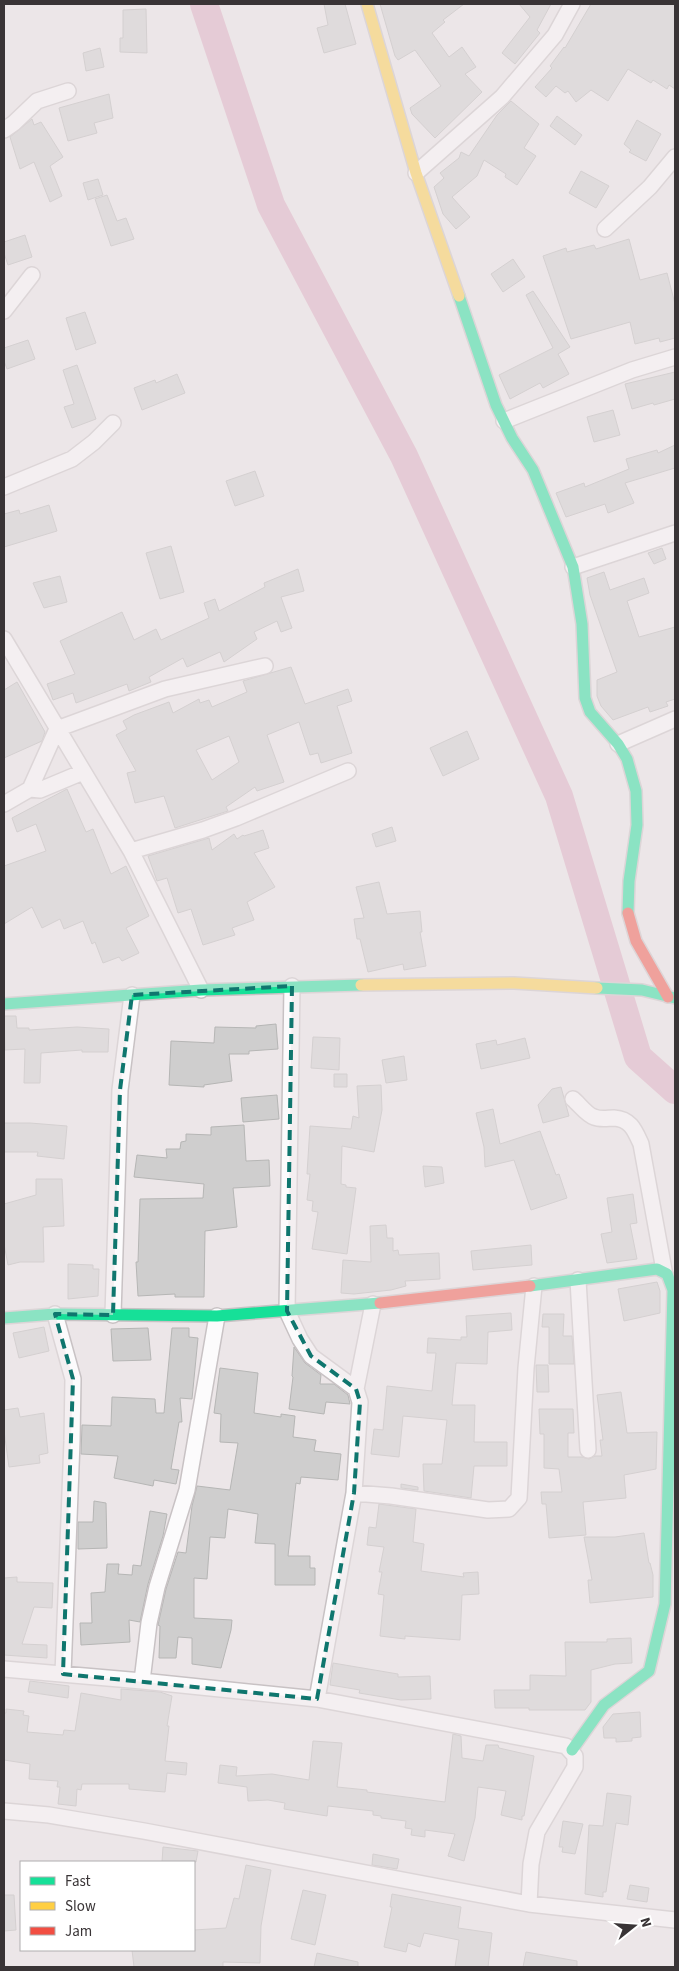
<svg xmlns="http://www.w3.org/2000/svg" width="679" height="1971" font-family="'Source Sans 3',sans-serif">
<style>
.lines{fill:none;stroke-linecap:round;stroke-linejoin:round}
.river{stroke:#dcacc0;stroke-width:28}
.building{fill:#cfcece;stroke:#b6b6b5;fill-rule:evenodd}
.street-casing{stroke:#c8c2c4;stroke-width:18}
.fast-casing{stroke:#c8c2c4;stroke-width:14}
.slow-casing{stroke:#c8c2c4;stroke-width:14}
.jam-casing{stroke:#c8c2c4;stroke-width:14}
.street{stroke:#fcfbfc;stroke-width:15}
.fast{stroke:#16e098;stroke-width:11}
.slow{stroke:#ffcf43;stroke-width:11}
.jam{stroke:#f24e42;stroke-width:11}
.marked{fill:none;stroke:#0f766e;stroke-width:4;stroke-dasharray:10 6;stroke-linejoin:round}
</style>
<rect width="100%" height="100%" fill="#ece6e8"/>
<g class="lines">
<!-- river -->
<path class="river" d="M204,4L271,205L404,456L559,796L638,1057L675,1090"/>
</g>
<!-- building -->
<path class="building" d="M324,4H345L356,44L324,53L317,28L328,25Z
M380,4H464L443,20L445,22L432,33L449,57L462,47L476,67L465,74L482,92L435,138L412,114L410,108L441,86L415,50L398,60L395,56Z
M519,4H551L537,30L540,33L515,64L502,53L530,17Z
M591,4H675V89L669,85L667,89L653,80L651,83L628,69L608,101L591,90L576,102L568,91L565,93L556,86L546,97L535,87L552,68L550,66L564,47L565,48Z
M146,9L147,53L120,52V38H123V10Z
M100,48L104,67L86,71L83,53Z
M109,94L113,118L94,123L97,133L68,141L59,108Z
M511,101L539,124L524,148L536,156L517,185L505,177L506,174L484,160L477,176L452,197L470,217L456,229L443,214L434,187L444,178L440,173L459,158L461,152L469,156L497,115Z
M557,116L582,135L575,145L550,126Z
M32,119L34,125L41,122L63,157L50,166L62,196L50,202L34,162L20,169L10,137Z
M637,120L661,134L646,161L629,152L631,150L624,144Z
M581,171L609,186L596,208L569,193Z
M98,179L103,195L88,200L83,183Z
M107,195L117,221L126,218L134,239L111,246L95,199Z
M25,235L32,257L8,265L4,253V242Z
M629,239L640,280L667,273L675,304V338L660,342L659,338L635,344L630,322L571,339L543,256L566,248L567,252L594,245L596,249Z
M513,259L525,277L503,292L491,274Z
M533,291L570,347L558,354L569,374L543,388L540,383L510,399L499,375L553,348L526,295Z
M85,312L96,343L76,350L66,318Z
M28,340L35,359L7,369L4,361V348Z
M77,365L96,419L72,428L64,407L74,404L63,370Z
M675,372V399L654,405L653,403L632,409L625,384Z
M177,374L185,393L142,410L134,388L155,380L156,383Z
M613,410L620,435L594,442L587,417Z
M675,445V468L625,483L634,503L608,513L605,504L566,517L556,493L584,483L585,487L629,469L626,459L657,450L658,453Z
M255,471L264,496L235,506L226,481Z
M49,505L57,531L4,547V514L19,510L20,514Z
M171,546L184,592L160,599L146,553Z
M662,548L666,559L654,564L648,553Z
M298,569L304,591L281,597L292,628L281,632L277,621L254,632L257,639L224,662L220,652L187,667L183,658L149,677L151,682L129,691L127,684L76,703L73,693L53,700L47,684L75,674L60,641L122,612L134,640L156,629L161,640L209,618L204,603L215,599L219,611L265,587L264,583Z
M604,572L610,590L644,578L649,593L627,601L639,637L675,627V699L666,702L668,706L650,712L648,707L613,720L601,706L597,696V680L617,672L590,595L587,578Z
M60,576L67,602L44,608L33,583Z
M291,667L305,704L348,689L352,701L337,706L352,753L321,763L318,753L310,755L299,722L267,735L284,782L257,791L255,787L226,807L228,811L175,828L164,796L135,803L127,773L136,771L116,735L127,729L123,721L134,715L169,702L173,713L199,699L200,703L209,700L212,707L247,692L243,681ZM229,736L239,762L212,780L196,750Z
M17,682L45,732L42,741L4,758V690Z
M467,731L479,759L443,776L430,748Z
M67,789L86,832L93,829L111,874L126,866L149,916L126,928L139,953L122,961L119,957L103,963L95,942L92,944L83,921L64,929L60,919L42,928L32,907L4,924V866L46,851L36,824L17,832L12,818Z
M392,827L396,841L376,847L372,834Z
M263,830L269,848L254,853L275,887L247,902L254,920L232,928L235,935L203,945L191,909L178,913L167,878L157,881L148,856L209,838L212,850L234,834L237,839L243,835L244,836Z
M379,882L387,914L420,911L422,932H420L426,966L404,970L403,964L368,972L360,939H357L354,919L364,918L356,887Z
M4,1016H16L17,1028H29V1030L77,1027L109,1029L108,1052H82V1050L41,1053L40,1083H24L25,1049L5,1050Z
M276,1024L278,1049L249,1051V1054H229L232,1081L204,1085V1087L169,1085L171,1041L214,1043L215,1027L256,1028V1026Z
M313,1037L340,1038L339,1070L311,1068Z
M525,1038L530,1058L481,1069L476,1044L496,1040L497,1045Z
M404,1056L407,1080L386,1083L382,1060Z
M334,1074H347V1087H334Z
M381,1085L382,1110L374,1152L342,1146L341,1184L346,1185V1187L356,1188L347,1254L312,1249L318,1212L312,1211L313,1201L307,1200L310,1174H307L310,1126L351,1129L353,1116L359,1118L357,1086Z
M561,1087L569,1116L543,1123L538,1105L552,1089Z
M277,1095L279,1119L243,1122L241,1098Z
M493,1109L500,1144L540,1131L556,1175L559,1174L567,1198L531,1210L514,1160L485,1167L484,1147L476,1113Z
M4,1123H30L67,1126L64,1159L37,1156L38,1152H4Z
M244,1125L246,1161L269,1160L270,1186L233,1188L237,1227L205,1231L204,1297H175V1294L138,1296L136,1262H138L140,1199L203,1198L204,1184L134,1177L137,1155L167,1158L166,1149H180L181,1142L186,1141V1134L211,1135V1127Z
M423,1166L442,1167L444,1183L425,1187Z
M36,1179H62L64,1226L43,1227L44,1262H20L8,1265L4,1244V1204L36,1195Z
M633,1194L637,1223L630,1224L637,1259L607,1263L601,1234L612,1232L607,1198Z
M386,1225L387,1238H393V1251L398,1250L399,1255L439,1253L440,1279L405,1281L406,1286L391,1290L354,1294L341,1293L343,1260L371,1262L370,1226Z
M531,1245L532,1265L473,1270L471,1251Z
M68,1264L93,1265V1269H99L98,1296L68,1299Z
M657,1282L660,1291V1313L624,1321L618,1289Z
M511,1313L512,1330L488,1332L487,1364L456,1363L452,1405H475L474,1442H507V1466H474L471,1498L424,1491L423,1464H442L447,1420L403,1416L399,1457L371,1454L374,1429L383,1430L387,1386L432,1391L436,1353H427L428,1338L461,1340V1337H467L466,1316Z
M543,1314H564L563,1336H572L574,1364H549V1327H542Z
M44,1327L49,1351L19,1358L13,1333Z
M148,1328L151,1360L113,1361L111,1329Z
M172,1328H189V1337L198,1338L192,1399L180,1398L182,1422H179L171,1469L179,1470L176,1484L154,1480L153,1486L114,1478L118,1456L81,1454L82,1425L111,1426L112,1397L155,1399L156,1413H164Z
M294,1347L305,1363L321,1375L320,1384H334L348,1395L350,1404L326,1402L324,1414L289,1409L293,1377L292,1376Z
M536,1365H548L549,1392H537Z
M220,1368L258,1373L254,1413L281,1417V1414L295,1416L293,1437L316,1440L314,1451L341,1454L338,1480L301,1477L300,1484L296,1483L288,1556H310V1568H315V1585H275V1544L255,1543L258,1514L228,1509L225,1538L210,1537L207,1579L194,1578V1618L232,1620L231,1630L221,1668L192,1664V1638L178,1637L176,1658H159L160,1626L158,1625L166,1589L178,1552L186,1553L192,1506L197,1486L230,1490L238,1443L220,1442L221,1414L214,1413Z
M621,1392L627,1433L657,1432L656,1469L624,1475L626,1498L583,1502L586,1535L549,1538L546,1504H542L541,1492H562L559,1469L544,1468V1434H540L539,1409H573L574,1433H568V1457H582L589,1459L595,1456H602L600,1440H603L597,1395Z
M18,1408L20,1417L44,1413L48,1453L39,1455L40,1463L9,1467L4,1431V1410Z
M401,1484L418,1487V1490L401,1488Z
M94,1501L106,1503L107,1548L78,1549V1522H93Z
M379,1504L416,1509L413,1542L424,1544L421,1571L464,1577L463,1573L478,1572L479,1594L462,1595L460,1640L405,1636V1639L380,1636L384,1595L378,1594L382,1572H379L384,1547L367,1545L369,1527L376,1528Z
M150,1511L167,1514L163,1536L148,1584L140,1622L129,1620L130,1642L81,1645L80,1623H92L91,1593L105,1592L107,1564H119L118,1574L132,1575L133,1565L141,1566Z
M644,1533L649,1563H650L653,1575V1597L590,1603L588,1580H592L584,1537H615Z
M17,1577V1582L53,1583L52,1608L34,1607L22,1644L47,1645V1658L4,1655V1578Z
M631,1638L632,1663L615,1664L591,1670V1702L585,1710H529V1708H495L494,1690H530V1675L566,1676L565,1642H607V1639Z
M333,1663L398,1674V1677L430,1676L431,1699L401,1700L359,1693L360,1690L330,1685Z
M30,1681L69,1686L68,1698L28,1692Z
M121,1689L160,1692L172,1696L167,1726H169L165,1761L187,1763L186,1775L167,1773L165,1792L129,1789V1784H82L81,1790L77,1789L76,1806L58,1804L60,1787H57L58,1781L29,1779L30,1764L4,1760V1713H6V1709L24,1711L23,1715L29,1716L27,1732L63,1735L64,1730L75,1731L81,1693L121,1700Z
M640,1712L641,1737L632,1738V1741L616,1742V1738H604L603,1727L613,1714Z
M453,1734L461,1736L462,1758L483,1761L486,1745H498L499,1748L534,1756L524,1816H522V1820L501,1815L506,1791L478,1787L475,1818L464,1861L448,1856L455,1834L425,1830V1837L411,1835L412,1829L405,1828L406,1821L381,1818V1816L373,1815V1811L328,1806L327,1816L284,1809L285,1803L268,1800L248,1801L247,1787L218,1783L220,1765L237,1767L236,1776L272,1774L309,1780L313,1741L342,1743L337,1787L367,1790V1792L445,1802Z
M607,1793L631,1796L628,1825L616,1823L606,1892H603V1897L585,1894L589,1825L603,1826Z
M563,1821L583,1824L575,1854L562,1852L563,1847H559Z
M163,1847L198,1851L196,1862H162Z
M373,1854L399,1859L397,1869L372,1865Z
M246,1865L271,1870L261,1926L260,1963L223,1962V1967H134L132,1950H194V1930L226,1928L234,1898L239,1899Z
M630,1885L649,1888L647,1902L627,1899Z
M303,1890L326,1895L315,1945L291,1939Z
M392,1894L461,1907L458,1928L492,1933L488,1967H455L459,1940L424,1933L420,1947L408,1943L406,1952L384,1947L392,1907H390Z
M4,1895H14L16,1930L4,1931Z
M526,1952L577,1961V1967H523Z
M317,1953L358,1962V1967H314Z"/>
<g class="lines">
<!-- street casing -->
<g class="street-casing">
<path id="street" d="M4,130L14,123L37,101L68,91
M416,173L502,97L555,35L572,4
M605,229L650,187L675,157
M4,311L32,275
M504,421L632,370L675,357
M4,487L72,459L94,442L113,423
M573,567L675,533
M4,639L131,851L201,990
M618,744L675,719
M30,789L40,790L83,772
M4,804L30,789L57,729L165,689L265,666
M131,851L203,830L236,818L348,771
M292,986L287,1311L300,1339L311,1356L356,1389L360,1402L354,1493L317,1699
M573,1099C579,1104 587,1115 594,1117C601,1120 608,1118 614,1118C631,1119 635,1131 641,1144L664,1270
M578,1280L588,1450
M55,1314L73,1379L72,1441L63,1674
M113,1315L120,1090L132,995
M356,1389L373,1304
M354,1493L391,1496L488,1510L509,1509L519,1498L526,1368L534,1286
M4,1669L142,1681L317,1699L566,1746L575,1756V1767L537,1832L531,1864L529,1904
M142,1681L149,1623L157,1587L187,1490L217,1316
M4,1811L49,1815L144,1831L529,1904L675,1920"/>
</g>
<!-- fast casing -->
<g class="fast-casing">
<path id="fast" d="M459,296L496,405L512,438L533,470L573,567L582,624L585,698L590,712L618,744L627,759L636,791L637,825L629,881L628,913
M597,988L642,990L675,998
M4,1004L201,990L361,985
M530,1286L657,1269L667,1274L673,1290L665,1604L649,1671L604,1705L572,1750
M4,1318L55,1314L217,1316L380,1303"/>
</g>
<!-- slow casing -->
<g class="slow-casing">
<path id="slow" d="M367,4L416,173L459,296
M361,985L514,983L597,988"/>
</g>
<!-- jam casing -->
<g class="jam-casing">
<path id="jam" d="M628,913L636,941L668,997
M380,1303L530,1286"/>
</g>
<!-- street -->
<use href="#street" class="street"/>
<!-- fast -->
<use href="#fast" class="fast"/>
<!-- slow -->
<use href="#slow" class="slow"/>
<!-- jam -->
<use href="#jam" class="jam"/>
</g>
<!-- marked area -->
<path d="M0 0H679V1971H0ZM292,986L287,1311L311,1356L356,1389L360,1402L354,1493L317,1699L63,1674L73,1379L55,1314L113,1315L120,1090L132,995Z" fill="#ece6e8" fill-opacity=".55" fill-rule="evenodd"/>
<path class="marked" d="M292,986L287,1311L311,1356L356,1389L360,1402L354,1493L317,1699L63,1674L73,1379L55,1314L113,1315L120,1090L132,995Z"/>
<!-- border -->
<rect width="679" height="1971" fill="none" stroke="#393436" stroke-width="10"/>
<!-- legend -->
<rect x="20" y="1861" width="175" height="90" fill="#ffffff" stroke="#b0aeaf"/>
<rect x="30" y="1877" width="25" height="8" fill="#16e098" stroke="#b0aeaf"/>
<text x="65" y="1886" font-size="15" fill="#393436">Fast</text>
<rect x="30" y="1902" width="25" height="8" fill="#ffcf43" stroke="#b0aeaf"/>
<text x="65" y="1911" font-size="15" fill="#393436">Slow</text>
<rect x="30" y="1927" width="25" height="8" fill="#f24e42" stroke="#b0aeaf"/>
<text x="65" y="1936" font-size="15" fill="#393436">Jam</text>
<!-- north arrow -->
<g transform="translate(634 1926) rotate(73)" stroke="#ffffff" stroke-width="4" paint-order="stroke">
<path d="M0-4L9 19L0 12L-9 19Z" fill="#393436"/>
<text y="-8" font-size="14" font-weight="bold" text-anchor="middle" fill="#393436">N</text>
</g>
</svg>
